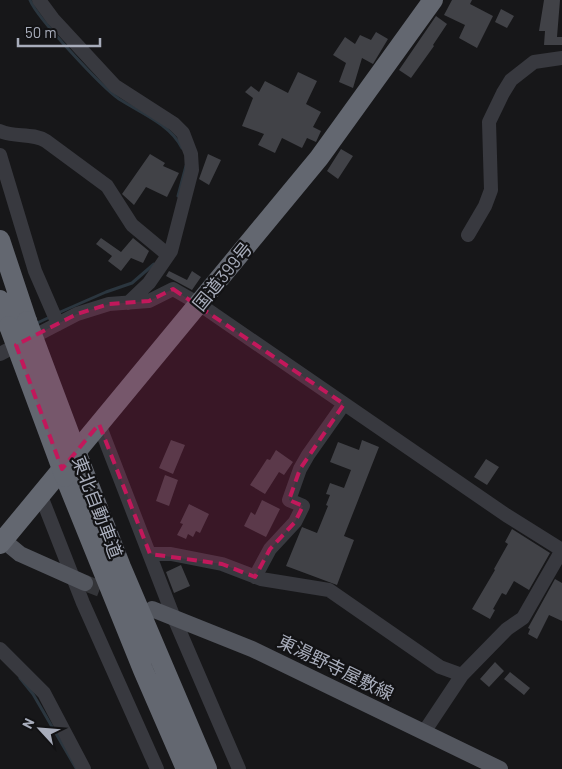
<svg xmlns="http://www.w3.org/2000/svg" width="562" height="769" font-family="Barlow,'Noto Sans JP',sans-serif">
<style>
.lines{fill:none;stroke-linecap:round;stroke-linejoin:round}
.stream{stroke:#2b363f;stroke-width:3}
.building{fill:#414247}
.major-tunnel{stroke:#343539;stroke-width:16;stroke-dasharray:16 8;stroke-linecap:butt}
.minor{stroke:#38393f;stroke-width:14}
.major{stroke:#53565e;stroke-width:16}
.highway{stroke:#636770;stroke-width:20}
.highway-bridge{stroke:#636770;stroke-width:20}
.marked{fill:#c2185b;fill-opacity:0.2;stroke:#c2185b;stroke-width:4;stroke-dasharray:10 6;stroke-linejoin:round}
.labels{text-anchor:middle;dominant-baseline:central;stroke-width:4.5;stroke-linejoin:round;paint-order:stroke}
.street-label{font-size:18px;fill:#a8adbb;stroke:#121214}
</style>
<rect width="100%" height="100%" fill="#171719"/>
<g class="lines">
<!-- stream -->
<path class="stream" d="M30,0C37,18 102,87 119,99C141,113 170,124 182,148
M178,196L186,166
M58,313L106,292L132,283L154,264
M35,324L50,317
M20,678L33,694L76,768"/>
</g>
<!-- building -->
<path class="building" d="M452,0H472L470,4L493,16L477,48L459,38L465,25L444,15Z
M544,0H560L557,37H562V45H544L545,31H539Z
M501,9L514,16L507,28L495,22Z
M436,16L447,24L433,45L434,46L411,78L399,70Z
M376,32L388,39L373,64L362,58L353,88L339,82L346,63L333,55L345,37L355,44L360,35L371,40Z
M298,72L317,81L306,104L321,112L313,127L321,131L316,142L307,138L302,148L282,138L275,153L258,145L264,134L242,126L253,98L245,92L251,86L259,92L265,81L288,93Z
M341,149L353,156L338,179L327,171Z
M150,154L165,163L163,166L179,173L167,197L146,187L134,205L122,194Z
M208,154L221,160L209,185L199,179Z
M101,238L121,252L133,238L149,251L143,263L131,258L121,271L108,261L112,256L96,244Z
M169,271L187,280L192,271L201,277L192,290L166,276Z
M171,440L185,445L173,474L159,468Z
M362,440L379,447L344,536L354,540L337,585L286,566L302,527L317,533L328,506L326,505L330,495L326,494L330,483L344,488L351,470L330,462L338,442L359,450Z
M276,450L293,462L284,475L279,472L265,494L250,485L267,459L270,460Z
M486,459L499,467L487,485L474,477Z
M165,475L178,480L169,506L156,501Z
M262,500L280,509L266,537L244,526L251,512L255,515Z
M189,504L209,514L200,533L196,531L193,537L188,534L186,539L177,535L183,524L180,523Z
M512,529L550,553L529,590L514,581L506,595L502,593L493,609L495,610L490,619L472,609L495,570L494,569L508,544L505,542Z
M181,565L190,586L174,593L166,572Z
M555,579L562,583V621L549,615L537,639L528,634L530,629L528,628Z
M495,662L504,671L489,687L480,679Z
M510,672L530,688L524,695L504,679Z"/>
<g class="lines">
<!-- major-tunnel -->
<path class="major-tunnel" d="M85,583L119,596"/>
<!-- minor -->
<path class="minor" d="M39,0L53,19L115,86L174,124L183,133L191,154L192,170L171,251L149,283L128,303
M0,131C15,138 32,132 46,141L107,186L132,225L168,255
M0,155L35,271L58,324
M468,235L485,206L491,190L489,122L503,93L511,80L534,62L562,58
M0,354L77,314L109,304L149,301L173,289L199,304L506,515L562,550
M99,424L174,618L239,769
M41,496L83,603L157,769
M150,554H171L222,564L261,579L329,590L440,667L462,675
M255,577L270,549L295,522L303,506L289,500L300,469L308,455L344,404
M0,649L44,693L84,769
M424,732L462,675L507,629L523,618L562,550"/>
<!-- major -->
<path class="major" d="M3,540L20,554L85,583
M152,609L252,649L500,769"/>
<!-- highway -->
<path class="highway" d="M0,240L27,321
M0,300L9,326
M80,462L121,567L207,769
M65,477L143,670L186,769
M0,544L319,158L433,0"/>
<!-- highway-bridge -->
<path class="highway-bridge" d="M27,321L80,462
M9,326L65,477"/>
</g>
<!-- marked area -->
<path class="marked" d="M173,289L344,404L300,469L289,500L303,506L295,522L270,549L255,577L222,564L150,554L99,424L62,469L16,345L77,314L109,304L149,301Z"/>
<g class="labels">
<!-- street labels -->
<g class="street-label">
<text transform="translate(222 276) rotate(-51)">国道399号</text>
<text transform="translate(98 507) rotate(69)">東北自動車道</text>
<text transform="translate(336 667) rotate(26)">東湯野寺屋敷線</text>
</g>
</g>
<!-- north arrow -->
<g transform="translate(40 729) rotate(296)" stroke="#121214" stroke-width="4" paint-order="stroke">
<path d="M0-4L9 19L0 12L-9 19Z" fill="#a8adbb"/>
<text y="-8" font-size="14" font-weight="bold" text-anchor="middle" fill="#a8adbb">N</text>
</g>
<!-- scale -->
<path d="M18 38v8h82v-8" fill="none" stroke="#a8adbb" stroke-width="2.5"/>
<text x="25" y="38" font-size="15" fill="#a8adbb" stroke="#121214" stroke-width="4" paint-order="stroke">50 m</text>
</svg>
